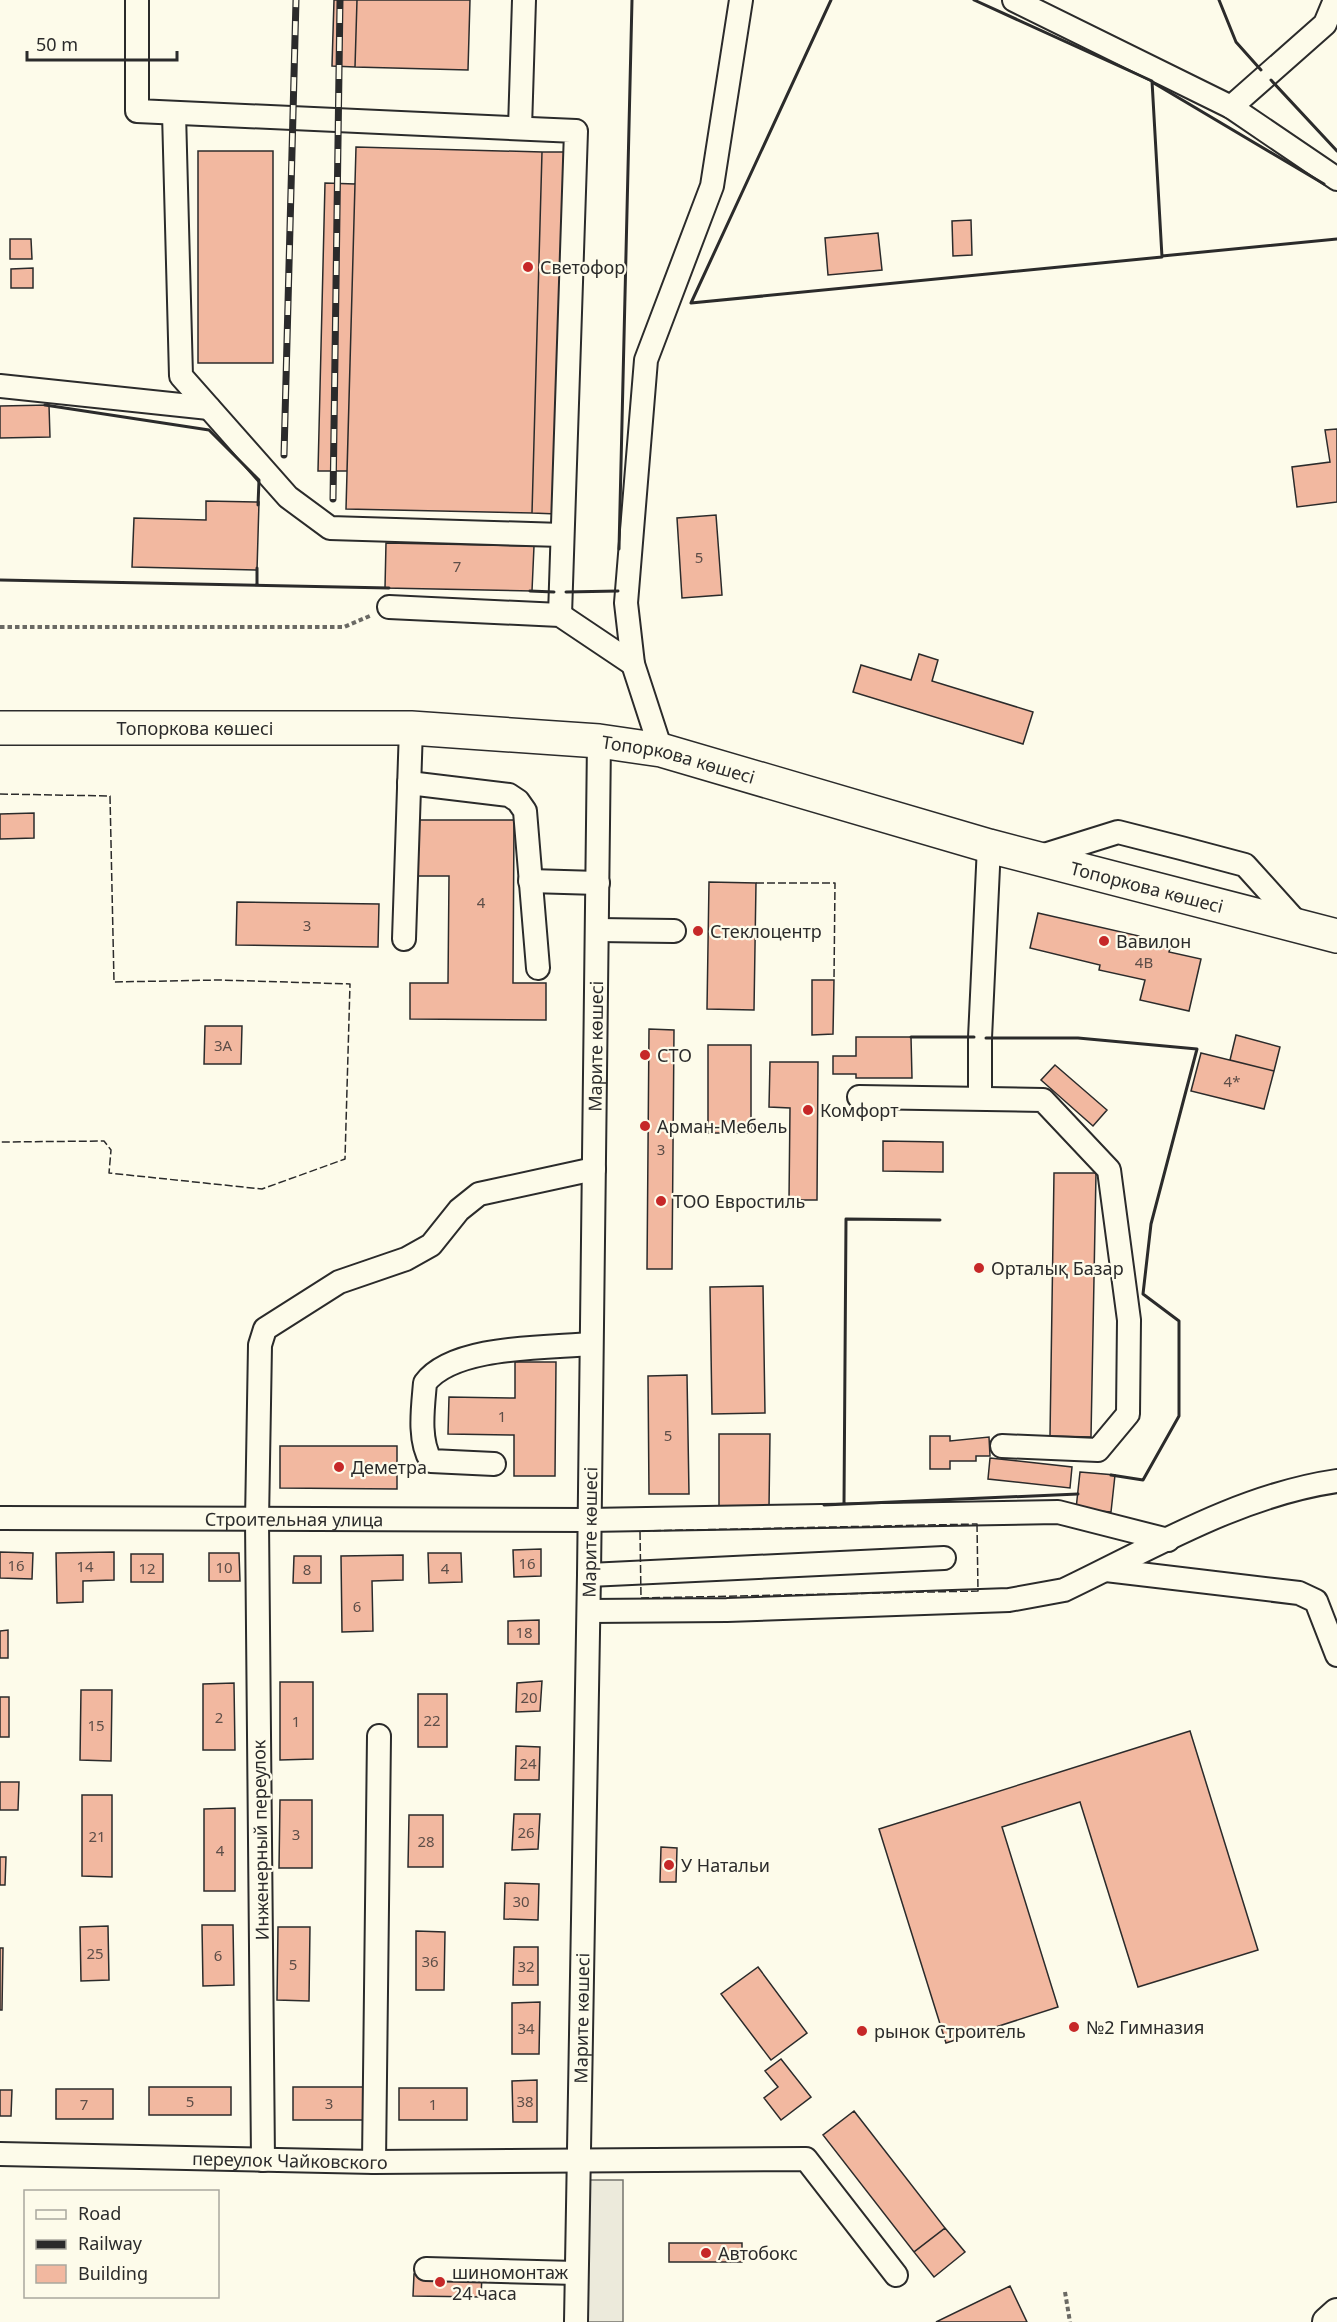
<svg xmlns="http://www.w3.org/2000/svg" width="1337" height="2322" font-family="'Noto Sans',sans-serif">
<style>
.parking{fill:#eceadb;stroke:#74746e;stroke-width:1.5}
.building{fill:#f2b8a0;stroke:#2b2b2b;stroke-width:1.5}
.lines{fill:none;stroke-linecap:round;stroke-linejoin:round}
.minor-casing{stroke:#2b2b2b;stroke-width:26}
.major-casing{stroke:#2b2b2b;stroke-width:32}
.highway-casing{stroke:#2b2b2b;stroke-width:36}
.path{stroke:#6a6964;stroke-width:4;stroke-dasharray:4.5 3;stroke-linecap:butt}
.minor{stroke:#fdfbea;stroke-width:22}
.major{stroke:#fdfbea;stroke-width:28}
.highway{stroke:#fdfbea;stroke-width:33}
.rail-casing{stroke:#2b2b2b;stroke-width:7}
.rail{stroke:#fdfbea;stroke-width:4.5;stroke-dasharray:14;stroke-linecap:butt}
.fence{stroke:#2b2b2b;stroke-width:1.5;stroke-dasharray:8 3;stroke-linecap:butt}
.wall{stroke:#2b2b2b;stroke-width:3}
.poi-dot{fill:#c62828;stroke:#fdfbea;stroke-width:2}
.labels{text-anchor:middle;dominant-baseline:central;stroke-width:4.5;stroke-linejoin:round;paint-order:stroke}
.number-label{font-size:15px;fill:#5d4e48}
.poi-label{font-size:18px;fill:#2b2b2b;stroke:#fdfbea;text-anchor:start}
.street-label{font-size:18px;fill:#2b2b2b;stroke:#fdfbea}
</style>
<rect width="100%" height="100%" fill="#fdfbea"/>
<!-- parking -->
<path class="parking" d="M586,2180H623V2322H586Z"/>
<!-- building -->
<path class="building" d="M334,0H357L355,67L332,66Z
M357,0H470L468,70L355,67Z
M356,147L542,152L532,513L346,509Z
M198,151H273V363H198Z
M542,152H566L557,514L532,513Z
M325,183L355,184L347,471H318Z
M971,220L972,255L953,256L952,221Z
M878,233L882,270L828,275L825,238Z
M10,239H31L32,259H10Z
M33,268V288H11V269Z
M49,405L50,437L0,438V406Z
M1337,429V502L1297,507L1292,467L1330,462L1325,430Z
M206,501L259,502L257,570L132,567L134,518L206,520Z
M716,515L722,595L682,598L677,518Z
M386,543L534,546L532,591L385,588Z
M919,654L938,660L932,681L1033,712L1023,744L853,692L861,665L911,680Z
M34,813V838L0,839V814Z
M418,820H514L513,983H546V1020L410,1019V983H448L449,876H418Z
M709,882L756,883L754,1010L707,1009Z
M237,902L379,904L378,947L236,945Z
M1038,913L1139,936L1138,940L1170,948L1169,952L1201,959L1189,1011L1140,1000L1145,980L1099,970L1100,965L1030,948Z
M812,980H834L833,1034L812,1035Z
M205,1026H242L241,1064H204Z
M649,1029L674,1030L672,1269H647Z
M1236,1035L1280,1047L1274,1071L1230,1060Z
M856,1037H911L912,1078H856V1074H833V1056H856Z
M708,1045H751V1133H708Z
M1201,1053L1274,1071L1264,1109L1191,1091Z
M770,1062H818L817,1200H789L790,1108L769,1107Z
M1055,1065L1107,1110L1093,1126L1041,1080Z
M883,1141L943,1142V1172L883,1171Z
M1054,1173H1096L1091,1437L1050,1436Z
M763,1286L765,1413L712,1414L710,1287Z
M515,1362H556L555,1476H514V1435L448,1434L449,1397L515,1398Z
M687,1375L689,1494H649L648,1376Z
M719,1434H770L769,1508H719Z
M930,1436H950V1441L989,1437L990,1456H976V1461H950V1469H930Z
M280,1446H397V1489L280,1488Z
M990,1458L1072,1467L1070,1488L988,1479Z
M1080,1472L1115,1475L1111,1512L1076,1509Z
M541,1549V1576L514,1577L513,1550Z
M0,1552L33,1553L32,1579L0,1578Z
M114,1552V1580L83,1581V1602L57,1603L56,1553Z
M209,1553H239L240,1581H209Z
M428,1553H461L462,1582L429,1583Z
M131,1554H163V1582H131Z
M403,1555V1580L372,1581L373,1631L342,1632L341,1556Z
M294,1556H321V1583H293Z
M539,1620V1644H508V1621Z
M8,1630V1658H0V1631Z
M542,1681L540,1711L516,1712L517,1683Z
M280,1682H313V1759L280,1760Z
M234,1683L235,1750H203V1684Z
M81,1690H112L111,1761L80,1760Z
M418,1694H447V1747H418Z
M0,1697H9V1737H0Z
M1190,1731L1258,1950L1138,1987L1080,1802L1002,1827L1058,2007L946,2043L879,1829Z
M516,1746L540,1747L539,1780H515Z
M0,1782H19L18,1810H0Z
M82,1795H112V1877L82,1876Z
M280,1800H312V1868H279Z
M235,1808V1891H204V1809Z
M514,1814H540L538,1849L512,1850Z
M409,1815H443V1867H408Z
M661,1847L677,1848L676,1882H660Z
M0,1857H6L5,1885H0Z
M505,1883L539,1884L538,1920L504,1919Z
M202,1925H233L234,1985L203,1986Z
M108,1926L109,1980L81,1981L80,1927Z
M278,1927H310L309,2001L277,2000Z
M416,1931L445,1932L444,1990H416Z
M514,1947H538V1985H513Z
M0,1948H3L2,2010H0Z
M758,1967L807,2033L771,2060L721,1994Z
M540,2002L539,2054H512V2003Z
M781,2059L811,2097L781,2120L764,2098L778,2087L765,2071Z
M537,2080V2122H513L512,2081Z
M149,2087H231V2115H149Z
M293,2087H365V2120H293Z
M399,2088H467V2120H399Z
M56,2089H113V2119H56Z
M0,2090H12L11,2116H0Z
M854,2111L945,2228L914,2252L823,2135Z
M945,2228L965,2252L934,2277L914,2252Z
M669,2243H742V2262H669Z
M414,2274L482,2275L481,2297L413,2296Z
M1010,2286L1027,2322H936Z"/>
<g class="lines">
<!-- minor casing -->
<g class="minor-casing">
<g id="minor">
<path d="M137,0V111L576,131L560,615"/>
<path d="M1014,0L1231,107L1337,179"/>
<path d="M1231,107L1325,24L1335,0"/>
<path d="M174,113L181,376L288,497L330,528L562,535"/>
<path d="M520,128L524,0"/>
<path d="M0,386L209,408"/>
<path d="M389,607L560,615L633,664"/>
<path d="M661,750L633,664L626,603L646,360L712,186L741,0"/>
<path d="M409,783L509,795L518,801L525,811L538,968"/>
<path d="M1038,857L1118,832L1181,848L1245,865L1300,926"/>
<path d="M530,881L598,883"/>
<path d="M598,930L674,931"/>
<path d="M404,939L411,728"/>
<path d="M859,1097L1043,1100L1109,1170L1129,1320L1128,1414L1098,1450L1002,1446"/>
<path d="M980,1098V1038L989,846"/>
<path d="M494,1464L431,1461C418,1440 423,1407 425,1383C453,1345 547,1348 591,1344"/>
<path id="s1" d="M0,1518L588,1520L1058,1512L1168,1540"/>
<path d="M1106,1570L1299,1593L1316,1601L1337,1655"/>
<path d="M589,1575L944,1558"/>
<path d="M589,1611L727,1610L1009,1600L1064,1590C1152,1548 1240,1495 1337,1481"/>
<path id="s2" d="M0,2154L374,2162L806,2159L896,2275"/>
<path d="M263,2160L257,1521L260,1345L265,1329L339,1282L406,1259L431,1245L459,1210L479,1194L594,1169"/>
<path d="M374,2162L379,1736"/>
<path d="M426,2269L576,2273"/>
<path id="s3" d="M576,2322L589,1575L599,741"/>
</g>
</g>
<!-- major casing -->
<g class="major-casing">
<path id="major" d="M1327,2322L1337,2313"/>
</g>
<!-- highway casing -->
<g class="highway-casing">
<g id="highway">
<path id="s4" d="M0,728H411L599,741L661,750L989,846L1337,936"/>
</g>
</g>
<!-- path -->
<path class="path" d="M0,627H344L372,615
M1065,2292L1070,2322"/>
<!-- minor -->
<use href="#minor" class="minor"/>
<!-- major -->
<use href="#major" class="major"/>
<!-- highway -->
<use href="#highway" class="highway"/>
<!-- rail casing -->
<g class="rail-casing">
<path id="rail" d="M284,455L296,0
M333,499L340,0"/>
</g>
<!-- rail -->
<use href="#rail" class="rail"/>
<!-- fence -->
<path class="fence" d="M0,794L110,796L114,982L219,980L350,984L345,1159L262,1189L109,1173L111,1150L104,1141L0,1142
M756,883H835L834,980
M977,1524L978,1591L641,1598L640,1531Z"/>
<!-- wall -->
<path class="wall" d="M1219,0L1236,42L1261,70
M1271,80L1337,151
M1152,82L1324,184
M1162,256L1337,239
M691,303L1162,257L1152,81L974,0
M691,303L831,0
M45,405L209,430L259,480L258,505
M619,549L632,0
M257,568V585
M0,580L389,588
M530,591L554,592
M566,592L618,591
M911,1037H974
M986,1038H1078L1197,1049L1151,1224L1143,1294L1179,1321V1416L1143,1480L1111,1475
M844,1504L846,1219L940,1220
M824,1505L1078,1494"/>
</g>
<!-- markers -->
<g class="poi-dot">
<circle cx="528" cy="267" r="6"/>
<circle cx="698" cy="931" r="6"/>
<circle cx="1104" cy="941" r="6"/>
<circle cx="645" cy="1055" r="6"/>
<circle cx="808" cy="1110" r="6"/>
<circle cx="645" cy="1126" r="6"/>
<circle cx="661" cy="1201" r="6"/>
<circle cx="979" cy="1268" r="6"/>
<circle cx="339" cy="1467" r="6"/>
<circle cx="669" cy="1865" r="6"/>
<circle cx="1074" cy="2027" r="6"/>
<circle cx="862" cy="2031" r="6"/>
<circle cx="706" cy="2253" r="6"/>
<circle cx="440" cy="2282" r="6"/>
</g>
<g class="labels">
<!-- number labels -->
<g class="number-label">
<text x="699" y="557">5</text>
<text x="457" y="566">7</text>
<text x="481" y="902">4</text>
<text x="307" y="925">3</text>
<text x="1144" y="962">4В</text>
<text x="223" y="1045">3А</text>
<text x="1232" y="1081">4*</text>
<text x="661" y="1149">3</text>
<text x="502" y="1416">1</text>
<text x="668" y="1435">5</text>
<text x="527" y="1563">16</text>
<text x="16" y="1565">16</text>
<text x="85" y="1566">14</text>
<text x="224" y="1567">10</text>
<text x="147" y="1568">12</text>
<text x="445" y="1568">4</text>
<text x="307" y="1569">8</text>
<text x="357" y="1606">6</text>
<text x="524" y="1632">18</text>
<text x="529" y="1697">20</text>
<text x="219" y="1717">2</text>
<text x="432" y="1720">22</text>
<text x="296" y="1721">1</text>
<text x="96" y="1725">15</text>
<text x="528" y="1763">24</text>
<text x="526" y="1832">26</text>
<text x="296" y="1834">3</text>
<text x="97" y="1836">21</text>
<text x="426" y="1841">28</text>
<text x="220" y="1850">4</text>
<text x="521" y="1901">30</text>
<text x="95" y="1953">25</text>
<text x="218" y="1955">6</text>
<text x="430" y="1961">36</text>
<text x="293" y="1964">5</text>
<text x="526" y="1966">32</text>
<text x="526" y="2028">34</text>
<text x="190" y="2101">5</text>
<text x="525" y="2101">38</text>
<text x="329" y="2103">3</text>
<text x="84" y="2104">7</text>
<text x="433" y="2104">1</text>
</g>
<!-- poi labels -->
<g class="poi-label">
<text x="540" y="267">Светофор</text>
<text x="710" y="931">Стеклоцентр</text>
<text x="1116" y="941">Вавилон</text>
<text x="657" y="1055">СТО</text>
<text x="820" y="1110">Комфорт</text>
<text x="657" y="1126">Арман-Мебель</text>
<text x="673" y="1201">ТОО Евростиль</text>
<text x="991" y="1268">Орталық Базар</text>
<text x="351" y="1467">Деметра</text>
<text x="681" y="1865">У Натальи</text>
<text x="1086" y="2027">№2 Гимназия</text>
<text x="874" y="2031">рынок Строитель</text>
<text x="718" y="2253">Автобокс</text>
<text x="452" y="2272">шиномонтаж<tspan x="452" dy="21">24 часа</tspan></text>
</g>
<!-- street labels -->
<g class="street-label">
<text stroke="none"><textPath href="#s4" startOffset="195">Топоркова көшесі</textPath></text>
<text stroke="none"><textPath href="#s4" startOffset="681">Топоркова көшесі</textPath></text>
<text stroke="none"><textPath href="#s4" startOffset="1167">Топоркова көшесі</textPath></text>
<text stroke="none"><textPath href="#s3" startOffset="1276">Марите көшесі</textPath></text>
<text stroke="none"><textPath href="#s1" startOffset="294">Строительная улица</textPath></text>
<text stroke="none"><textPath href="#s3" startOffset="790">Марите көшесі</textPath></text>
<text transform="translate(260 1840) rotate(-91)">Инженерный переулок</text>
<text stroke="none"><textPath href="#s3" startOffset="304">Марите көшесі</textPath></text>
<text stroke="none"><textPath href="#s2" startOffset="290">переулок Чайковского</textPath></text>
</g>
</g>
<!-- legend -->
<rect x="24" y="2190" width="195" height="108" fill="#fdfbea" stroke="#a9a89e" stroke-width="1.5"/>
<rect x="36" y="2210" width="30" height="9" fill="#fdfbea" stroke="#a9a89e" stroke-width="1.5"/>
<text x="78" y="2220" font-size="18" fill="#2b2b2b">Road</text>
<rect x="36" y="2240" width="30" height="9" fill="#2b2b2b" stroke="#a9a89e" stroke-width="1.5"/>
<text x="78" y="2250" font-size="18" fill="#2b2b2b">Railway</text>
<rect x="36" y="2265" width="30" height="18" fill="#f2b8a0" stroke="#a9a89e" stroke-width="1.5"/>
<text x="78" y="2280" font-size="18" fill="#2b2b2b">Building</text>
<!-- scale -->
<path d="M27 51v9h150v-9" fill="none" stroke="#2b2b2b" stroke-width="3"/>
<text x="36" y="51" font-size="18" fill="#2b2b2b" stroke="#fdfbea" stroke-width="4.5" paint-order="stroke">50 m</text>
</svg>
